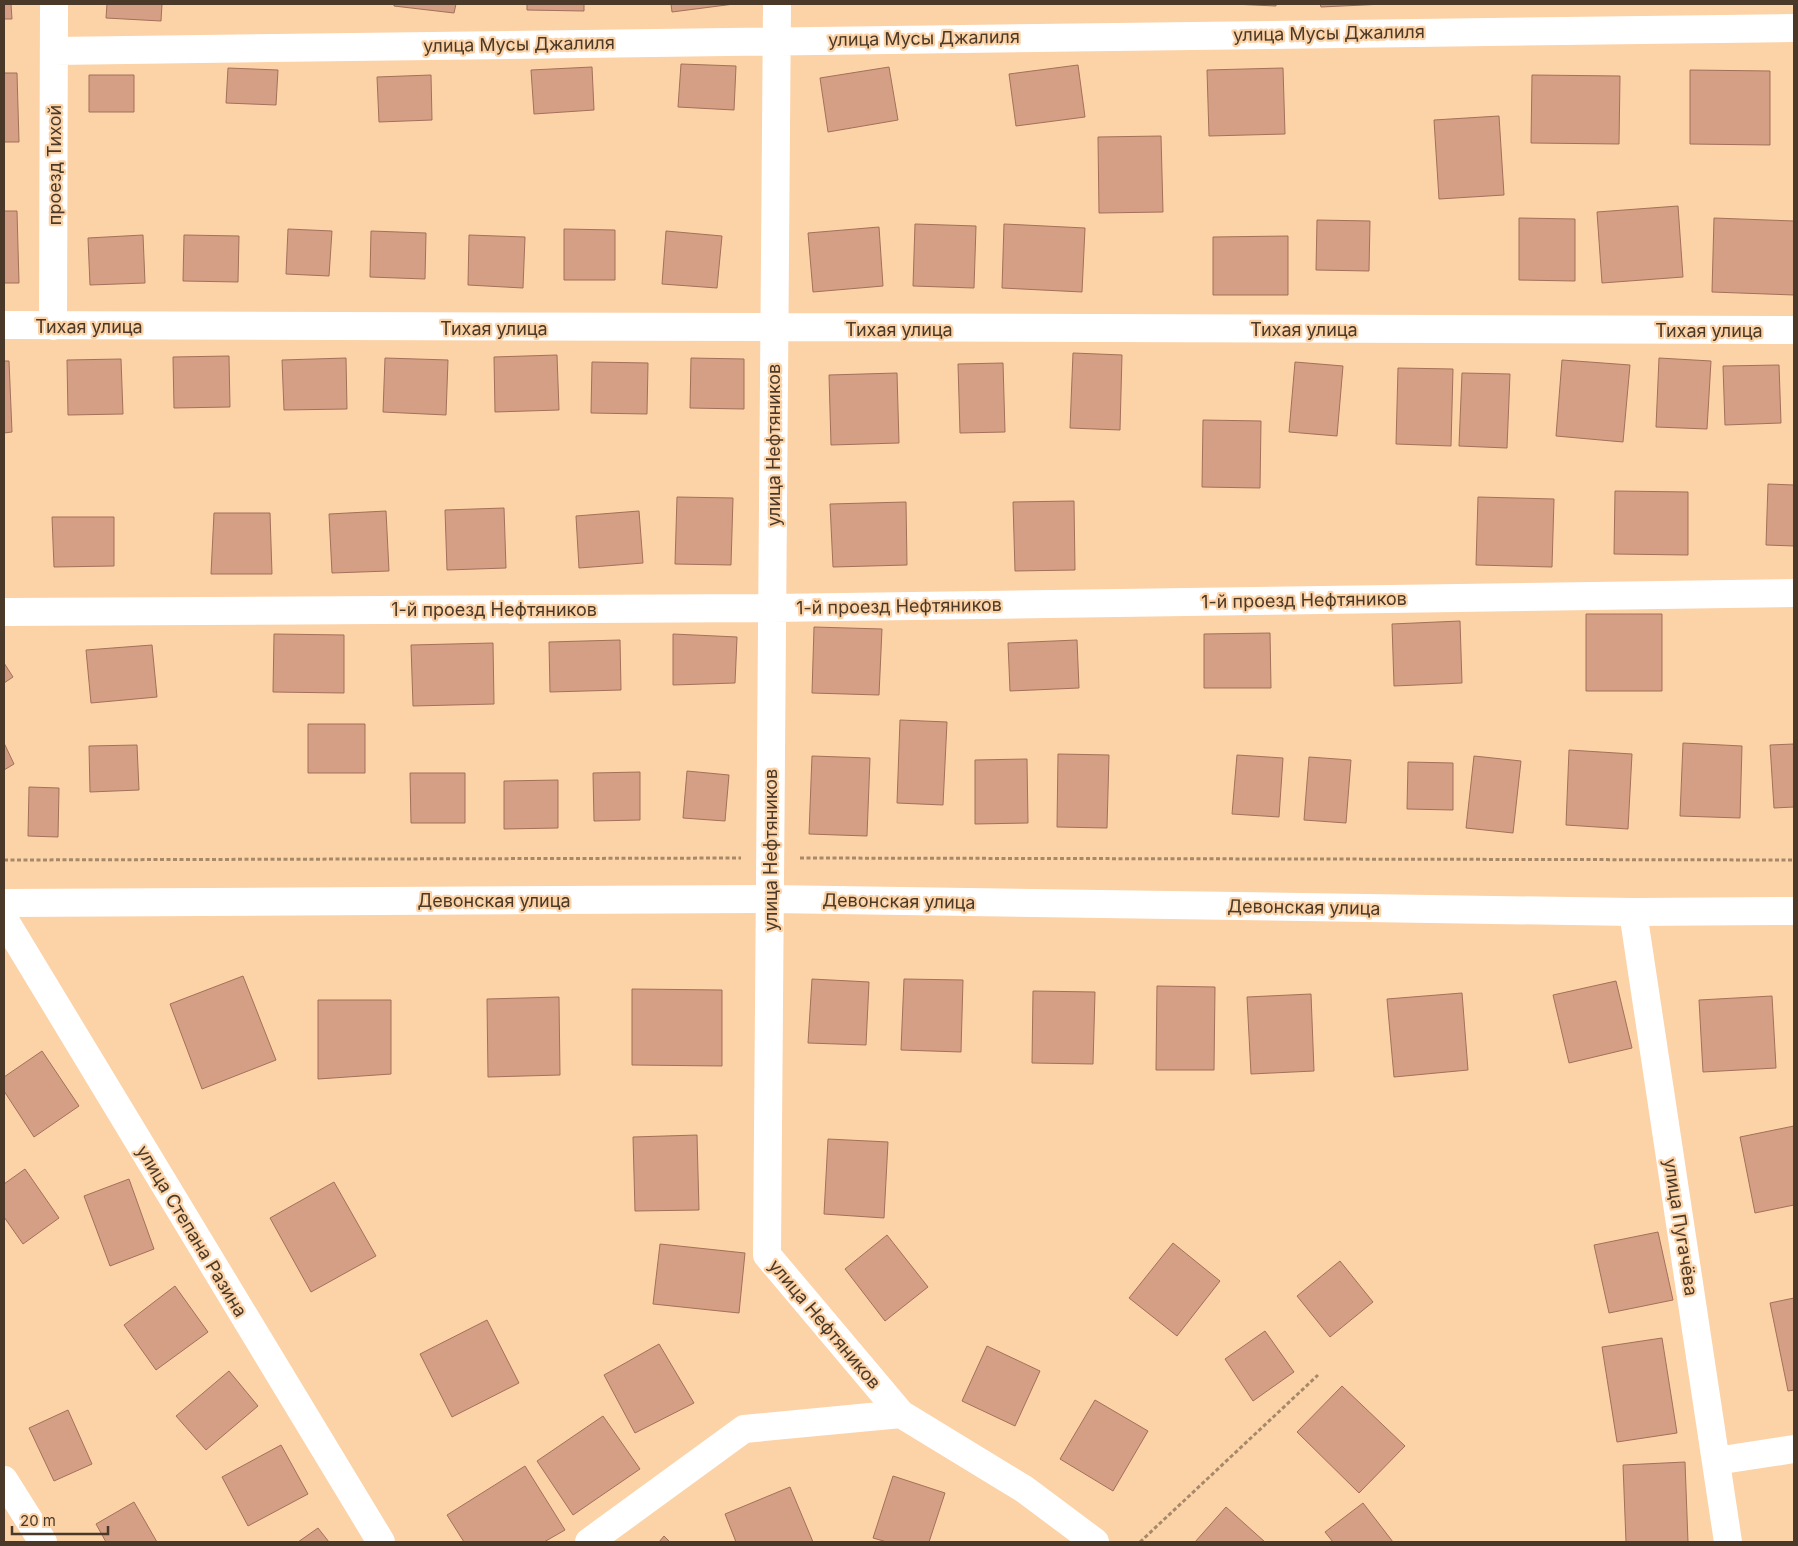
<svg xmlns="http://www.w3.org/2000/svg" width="1798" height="1546" font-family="Inter,sans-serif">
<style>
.building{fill:#d49f85;stroke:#a37159}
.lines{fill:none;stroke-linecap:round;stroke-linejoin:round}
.path{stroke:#a7896a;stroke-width:3;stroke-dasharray:4 2.5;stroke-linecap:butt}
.street{stroke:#fff;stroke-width:28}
.secondary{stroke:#fff;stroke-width:28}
.labels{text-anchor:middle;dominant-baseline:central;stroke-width:4.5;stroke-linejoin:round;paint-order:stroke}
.street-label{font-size:18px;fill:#4a3928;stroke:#fcd2a7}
</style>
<rect width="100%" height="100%" fill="#fcd2a7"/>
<!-- building -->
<path class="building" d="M4,4H11L12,19H4Z
M107,4H162L161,21L106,18Z
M394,4H456L454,13L394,6Z
M527,4H584V11L527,10Z
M671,4H734L672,12Z
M1233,4H1276V6Z
M1320,4H1384L1321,7Z
M681,64L736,66L734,110L678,107Z
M1078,65L1085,117L1016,126L1009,74Z
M592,67L594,110L534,114L531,70Z
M889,67L898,120L828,132L820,78Z
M228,68L278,70L276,105L226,103Z
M1283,68L1285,134L1209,136L1207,70Z
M1690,70L1770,71V145L1690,144Z
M4,73H17L19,142H4Z
M89,75H134V112H89Z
M431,75L432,120L379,122L377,77Z
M1532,75L1620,76L1619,144L1531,143Z
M1499,116L1504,195L1439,199L1434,120Z
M1161,136L1163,212L1099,213L1098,137Z
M1678,206L1683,277L1602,283L1597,212Z
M4,211H17L19,283H4Z
M1519,218L1575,219V281L1519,280Z
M1714,218L1794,221V295L1712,292Z
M1317,220L1370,221L1369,271L1316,270Z
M915,224L976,226L974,288L913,286Z
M1004,224L1085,228L1082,292L1002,288Z
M879,227L883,286L813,292L808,233Z
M288,229L332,231L329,276L286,274Z
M564,229L615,230V280H564Z
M371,231L426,233L425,279L370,277Z
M666,231L722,236L717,288L662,284Z
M143,235L145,283L90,285L88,238Z
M184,235L239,236L238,282L183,281Z
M469,235L525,237L523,288L468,285Z
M1288,236V295H1213V237Z
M1073,353L1122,355L1120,430L1070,428Z
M557,355L559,410L495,412L494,357Z
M229,356L230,407L174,408L173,357Z
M346,358L347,409L284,410L282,360Z
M385,358L448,360L446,415L383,412Z
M691,358L744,359V409L690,408Z
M1659,358L1711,361L1707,429L1656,427Z
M121,359L123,414L68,415L67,360Z
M1562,360L1630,365L1623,442L1556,436Z
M4,361H9L12,432L4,433Z
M592,362L648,363L647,414L591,413Z
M1295,362L1343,366L1337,436L1289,432Z
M1003,363L1005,432L960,433L958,364Z
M1779,365L1781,423L1725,425L1723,366Z
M1398,368L1453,369L1451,446L1396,444Z
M897,373L899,443L831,445L829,375Z
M1462,373L1510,374L1507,448L1459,446Z
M1203,420L1261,421L1260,488L1202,487Z
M1768,484L1794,485V546L1766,545Z
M1615,491L1688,492V555L1614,554Z
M677,497L733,498L731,565L675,564Z
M1478,497L1554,499L1552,567L1476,565Z
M1074,501L1075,570L1015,571L1013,502Z
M906,502L907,565L833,567L830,504Z
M504,508L506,568L447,570L445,510Z
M386,511L389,571L332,573L329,514Z
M639,511L643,563L579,568L576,516Z
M214,513H270L272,574H211Z
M52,517H114V566L54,567Z
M1586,614H1662V691H1586Z
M1460,621L1462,683L1394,686L1392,624Z
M814,627L882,629L879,695L812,693Z
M1270,633L1271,688H1204V634Z
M274,634L344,635V693L273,692Z
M673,634L737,637L735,683L673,685Z
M620,640L621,690L550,692L549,642Z
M1077,640L1079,688L1010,691L1008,643Z
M493,643L494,704L413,706L411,645Z
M152,645L157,697L91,703L86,650Z
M4,663L13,677L4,683Z
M900,720L947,722L943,805L897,803Z
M308,724H365V773H308Z
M4,743L14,764L4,770Z
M1683,743L1742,746L1740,818L1680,816Z
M1794,744V807L1774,808L1770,745Z
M137,745L139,790L90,792L89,746Z
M1569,750L1632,754L1628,829L1566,825Z
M1058,754L1109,755L1107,828L1057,827Z
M1237,755L1283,758L1279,817L1232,814Z
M812,756L870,758L867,836L809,834Z
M1474,756L1521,761L1513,833L1466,828Z
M1309,757L1351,760L1346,823L1304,820Z
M1027,759L1028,823L975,824V760Z
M1408,762L1453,763V810L1407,809Z
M687,771L729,775L725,821L683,818Z
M640,772V820L594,821L593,773Z
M410,773H465V823H411Z
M558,780V828L504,829V781Z
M29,787L59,788L58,837L28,836Z
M243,976L276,1060L202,1089L170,1004Z
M812,979L869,982L866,1045L808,1043Z
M904,979L963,980L961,1052L901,1050Z
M1616,981L1632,1048L1569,1063L1553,995Z
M1157,986L1215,987L1214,1070H1156Z
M632,989L722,990V1066L632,1065Z
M1033,991L1095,992L1093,1064L1032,1063Z
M1462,993L1468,1070L1394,1077L1387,999Z
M1311,994L1314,1071L1251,1074L1247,997Z
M1772,996L1776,1068L1703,1072L1699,1000Z
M559,997L560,1075L488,1077L487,999Z
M318,1000H391V1074L318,1079Z
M42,1051L79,1106L34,1137L4,1091V1077Z
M1794,1126V1205L1755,1213L1740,1137Z
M697,1135L699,1210L635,1211L633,1137Z
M828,1139L888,1142L884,1218L824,1214Z
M25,1169L59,1218L23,1244L4,1217V1184Z
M129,1179L154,1249L110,1266L84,1196Z
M334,1182L376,1256L311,1292L270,1218Z
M1658,1232L1673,1300L1609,1313L1594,1245Z
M887,1235L928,1287L885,1321L845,1269Z
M1173,1243L1220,1281L1177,1336L1129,1298Z
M660,1244L745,1253L739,1313L653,1304Z
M1340,1261L1373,1302L1330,1337L1297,1296Z
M175,1286L208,1332L156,1370L124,1325Z
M1794,1298V1390L1788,1391L1770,1303Z
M487,1320L519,1383L452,1417L420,1354Z
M1265,1331L1294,1372L1253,1401L1225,1359Z
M1662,1338L1677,1433L1617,1442L1602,1347Z
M659,1344L694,1403L635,1433L604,1375Z
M987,1346L1040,1371L1015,1426L962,1401Z
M229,1371L258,1406L206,1450L176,1416Z
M1342,1386L1405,1446L1359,1493L1297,1432Z
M1095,1400L1148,1431L1113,1491L1060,1459Z
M68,1410L92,1464L54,1481L29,1428Z
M603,1416L640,1469L573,1515L537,1461Z
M281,1445L308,1494L248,1526L222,1477Z
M1685,1462L1688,1542H1626L1623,1465Z
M525,1466L565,1530L544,1542H464L447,1515Z
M893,1476L945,1493L929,1542H887L873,1538Z
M790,1487L813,1542H736L725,1514Z
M134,1502L157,1542H106L96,1524Z
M1363,1503L1393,1542H1333L1325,1532Z
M1226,1507L1265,1542H1195Z
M318,1528L329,1542H298Z
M664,1536L670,1542H659Z"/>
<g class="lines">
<!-- path -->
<path class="path" d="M800,858L1794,860
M4,860L741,858
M1140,1542L1318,1375"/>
<!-- street -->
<path class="street" d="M777,4L767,1255L901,1414L1024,1489L1095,1542
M54,51L1794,28
M4,325L1794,330
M53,326L54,4
M4,612L772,608L1794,593
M1633,912L1728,1542
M4,919L381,1542
M1716,1461L1794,1449
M4,1480L43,1542
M589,1542L744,1429L901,1414"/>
<!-- secondary -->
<path class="secondary" d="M4,903L770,899L1633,912L1794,911"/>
</g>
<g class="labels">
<!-- street labels -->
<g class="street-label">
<text transform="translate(1329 33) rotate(-1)">улица Мусы Джалиля</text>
<text transform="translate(924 38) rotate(-1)">улица Мусы Джалиля</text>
<text transform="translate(519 44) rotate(-1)">улица Мусы Джалиля</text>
<text transform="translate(54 165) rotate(-90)">проезд Тихой</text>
<text x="89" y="326">Тихая улица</text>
<text x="494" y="328">Тихая улица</text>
<text x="899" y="329">Тихая улица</text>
<text x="1304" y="329">Тихая улица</text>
<text x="1709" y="330">Тихая улица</text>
<text transform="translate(773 445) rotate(-90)">улица Нефтяников</text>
<text transform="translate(1304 600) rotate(-1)">1-й проезд Нефтяников</text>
<text transform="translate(899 606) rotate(-1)">1-й проезд Нефтяников</text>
<text x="494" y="609">1-й проезд Нефтяников</text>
<text transform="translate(770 850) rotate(-90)">улица Нефтяников</text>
<text x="494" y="900">Девонская улица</text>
<text transform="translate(899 901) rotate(1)">Девонская улица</text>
<text transform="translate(1304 907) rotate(1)">Девонская улица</text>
<text transform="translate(1681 1227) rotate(81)">улица Пугачёва</text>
<text transform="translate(192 1231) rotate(59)">улица Степана Разина</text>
<text transform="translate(825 1324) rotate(50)">улица Нефтяников</text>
</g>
</g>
<!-- border -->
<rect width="1798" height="1546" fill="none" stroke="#4a3928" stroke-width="10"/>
<!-- scale -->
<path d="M12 1526v8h96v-8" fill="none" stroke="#4a3928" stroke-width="2.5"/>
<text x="20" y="1526" font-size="15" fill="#4a3928" stroke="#fcd2a7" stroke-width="4" paint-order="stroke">20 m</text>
</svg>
